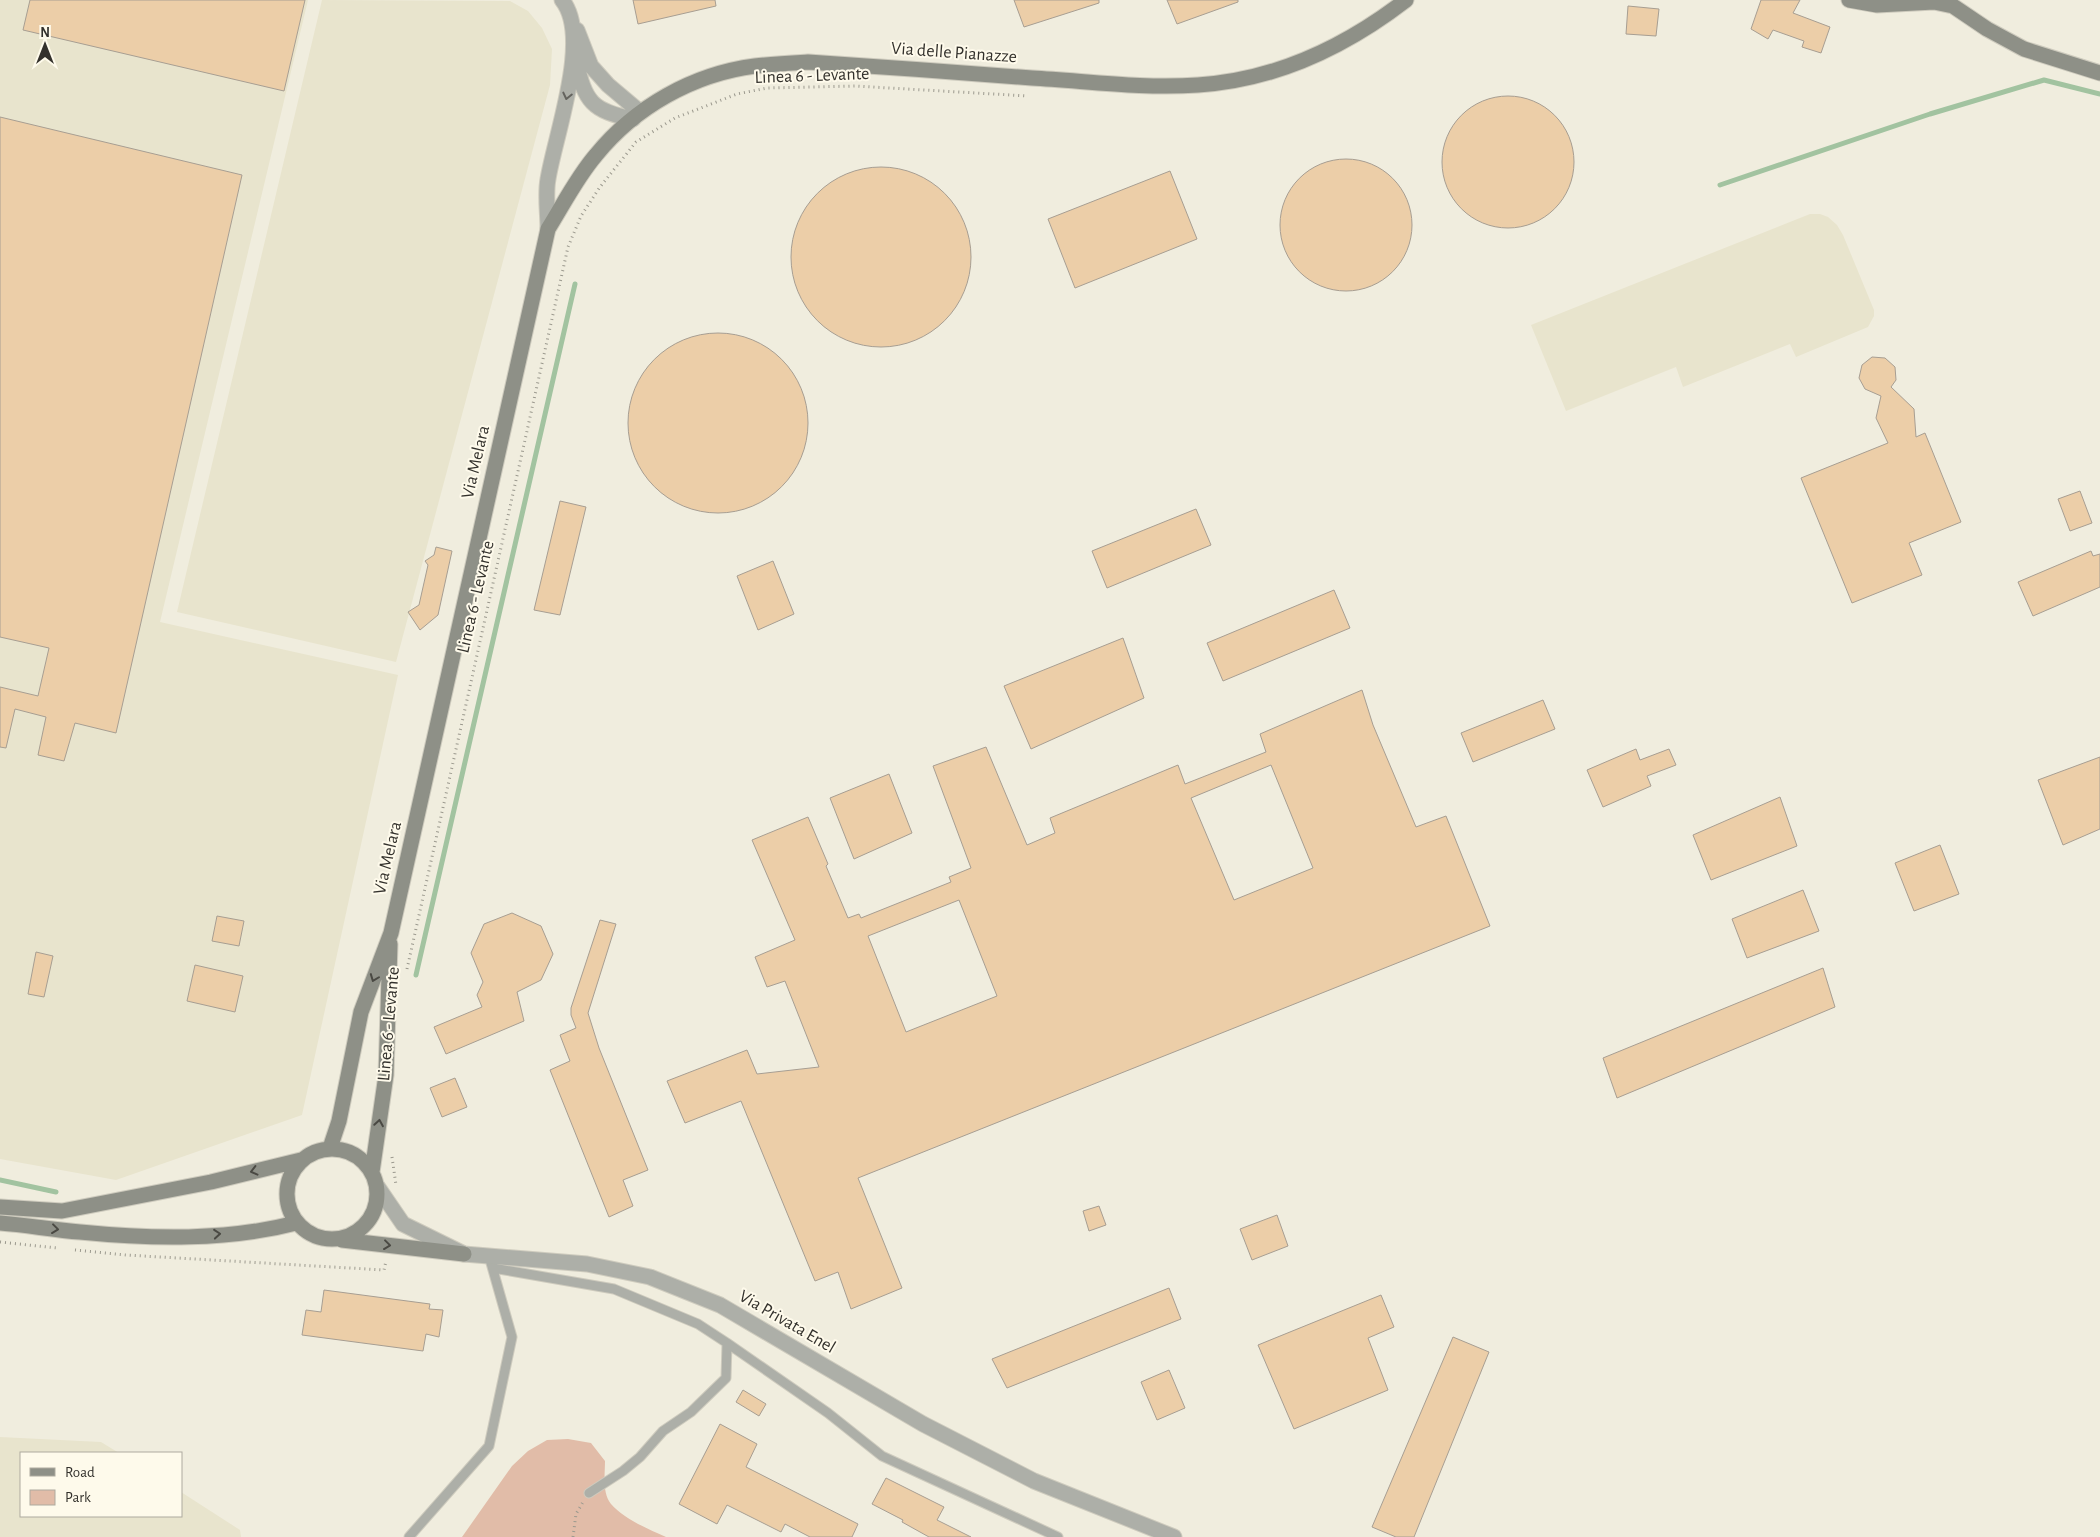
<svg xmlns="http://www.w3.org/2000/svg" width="2100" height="1537" font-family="'Alegreya Sans',sans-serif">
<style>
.built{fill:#e8e4cd}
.green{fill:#e1bca8}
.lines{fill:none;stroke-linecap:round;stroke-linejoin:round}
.stream{stroke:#a2c3a0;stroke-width:5}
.building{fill:#eccea8;stroke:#a79e92;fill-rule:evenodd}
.lane-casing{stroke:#cecbbe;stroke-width:11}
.street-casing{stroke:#cecbbe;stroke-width:17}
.secondary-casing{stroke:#cecbbe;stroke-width:17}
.path{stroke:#9b998e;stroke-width:3;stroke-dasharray:1 4;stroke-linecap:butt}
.lane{stroke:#adafa8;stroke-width:9}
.street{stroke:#adafa8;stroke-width:15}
.secondary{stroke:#8e9087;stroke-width:15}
.oneway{stroke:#64635e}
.oneway2{stroke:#4a4943}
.labels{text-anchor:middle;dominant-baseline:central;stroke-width:4;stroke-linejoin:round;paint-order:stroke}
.street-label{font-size:18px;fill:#33312c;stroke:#fefaeb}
</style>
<rect width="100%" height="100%" fill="#f0edde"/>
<!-- built -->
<path class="built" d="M0,0H308L160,622L398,675L302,1115L116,1180L0,1159Z
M322,0L510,1L528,11L542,28L552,49L550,85L396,662L177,612Z
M1810,214H1820L1828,217L1837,225L1843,235L1874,310V316L1868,327L1796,357L1790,344L1683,387L1676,367L1566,411L1531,325Z
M0,1437L101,1442L119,1453H21V1516H181V1492L240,1530L241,1537H0Z"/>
<!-- green -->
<path class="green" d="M568,1439L591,1443L605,1461C605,1474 602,1493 611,1504C624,1519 648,1529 666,1537H462L512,1466L528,1451L547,1440Z"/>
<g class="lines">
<!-- stream -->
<path class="stream" d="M1720,185L1930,114L2044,80L2100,94
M416,975L575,284
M0,1180L56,1192"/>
</g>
<!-- building -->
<path class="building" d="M30,0H305L284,91L23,30Z
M633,0H715L716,6L638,24Z
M1014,0H1099V3L1024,27Z
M1167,0H1238V2L1177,24Z
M1761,0H1800L1793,13L1830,27L1821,53L1802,47L1804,41L1773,30L1768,39L1751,29Z
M1628,6L1659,9L1656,36L1626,34Z
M1442 162a66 66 0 1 1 132 0a66 66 0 1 1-132 0Z
M0,117L242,175L116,733L75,723L64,761L38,755L46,717L15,709L6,748L0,747V687L38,696L49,648L0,637Z
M1280 225a66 66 0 1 1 132 0a66 66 0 1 1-132 0Z
M791 257a90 90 0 1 1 180 0a90 90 0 1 1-180 0Z
M1170,171L1197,239L1075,288L1048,219Z
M628 423a90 90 0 1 1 180 0a90 90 0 1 1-180 0Z
M1872,357L1885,358L1895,367L1896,380L1891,387L1914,409L1916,437L1925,433L1961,522L1909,543L1922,575L1852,603L1801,478L1888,443L1876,418L1881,396L1865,389L1859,378L1862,365Z
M2080,491L2092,523L2070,531L2058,499Z
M560,501L586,507L560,615L534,610Z
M1196,509L1211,545L1107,588L1092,551Z
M436,547L452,551L438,615L420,630L408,612L419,605L428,565L425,561L434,555Z
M2091,551L2093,556L2100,554V587L2033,616L2018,582Z
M773,561L794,614L758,630L737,576Z
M1334,590L1350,628L1223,681L1207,643Z
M1123,638L1144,698L1031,749L1004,686Z
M1362,690L1373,725L1416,827L1446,816L1490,926L858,1178L902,1288L851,1309L838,1272L815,1281L741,1101L685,1123L667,1081L747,1050L757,1074L819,1067L785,981L767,987L755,957L795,940L752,840L808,817L828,864L826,866L848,918L859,914L861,918L951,882L949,877L971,868L933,766L986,747L1027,845L1055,833L1050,818L1178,765L1185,784L1266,752L1260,734ZM1271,765L1313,868L1234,900L1191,798ZM959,900L997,996L906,1032L868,936Z
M1543,700L1555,729L1473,762L1461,733Z
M1636,749L1640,760L1669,749L1676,765L1647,776L1651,786L1603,807L1587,770Z
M2100,757V829L2063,845L2038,780Z
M889,774L912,833L854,859L830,798Z
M1780,797L1797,846L1711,880L1693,835Z
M1940,845L1959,894L1914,911L1895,863Z
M1803,890L1819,931L1747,958L1732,919Z
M512,913L541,926L553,954L541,980L517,992L524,1021L446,1054L434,1027L482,1007L477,995L483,982L471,953L484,924Z
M217,916L244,921L239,946L212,941Z
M600,920L616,924L588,1013L599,1048L648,1170L623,1180L633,1206L609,1217L550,1070L570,1061L560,1035L576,1028L571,1015V1008Z
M36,952L53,956L44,997L28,994Z
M195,965L243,976L235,1012L187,1001Z
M1823,968L1835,1007L1617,1098L1603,1058Z
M455,1078L467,1107L442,1117L430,1088Z
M1099,1206L1106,1225L1089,1231L1083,1211Z
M1277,1215L1288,1246L1252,1260L1240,1229Z
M1169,1288L1181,1319L1007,1388L992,1359Z
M324,1290L430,1304L429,1309L443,1310L439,1337L426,1334L423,1351L302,1335L306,1310L321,1312Z
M1381,1295L1394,1327L1368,1338L1388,1390L1294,1429L1258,1345Z
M1453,1337L1489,1352L1414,1537H1396L1372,1527Z
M1169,1370L1185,1408L1157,1420L1141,1382Z
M743,1390L766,1404L759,1416L736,1402Z
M720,1424L757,1444L746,1467L858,1524L852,1537H810L785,1524L781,1532L727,1505L717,1524L679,1504Z
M886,1478L944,1507L937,1520L971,1537H929L902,1522L903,1520L872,1504Z"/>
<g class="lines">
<!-- lane casing -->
<g class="lane-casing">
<path id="lane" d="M493,1268L614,1289L698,1324L727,1343L726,1378L691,1412L663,1431L640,1457L623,1471L589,1493
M727,1343L828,1413L882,1456L1058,1537
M409,1537L489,1446L512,1337L491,1263"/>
</g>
<!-- street casing -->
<g class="street-casing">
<path id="street" d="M577,30L591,66L608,85L640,112
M576,61C585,102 592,111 633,119
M548,229C548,213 545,195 548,179C555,135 592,37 562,0
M377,1186L403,1224L464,1254L587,1264L650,1277L720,1305L923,1424L1034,1481L1174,1537"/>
</g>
<!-- secondary casing -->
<g class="secondary-casing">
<path id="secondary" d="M1849,0L1877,5L1934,2L1953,6L1987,29L2024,49L2100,73
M330,1148L339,1121L361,1012L391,933L548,229C563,205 577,177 596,155C635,107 693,74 755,66C773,64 791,63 808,62C883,67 957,72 1032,78C1087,81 1143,89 1198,85C1276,80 1345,47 1406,0
M287 1194a45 45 0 1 1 90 0a45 45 0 1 1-90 0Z
M372,1172L386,1075L390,944
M0,1207L62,1211L211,1182L301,1160
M0,1223C27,1225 53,1230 80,1232C151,1239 227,1241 296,1223
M342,1240L464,1254"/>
</g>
<!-- path -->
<path class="path" d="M407,969L568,247L581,216L600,187L636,142L675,118L737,94L767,88L855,86L1028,96
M392,1157L396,1185
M0,1242L57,1248
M75,1250L126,1255L384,1270L386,1261
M573,1537L576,1514L583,1502"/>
<!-- lane -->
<use href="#lane" class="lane"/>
<!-- street -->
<use href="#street" class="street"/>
<!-- secondary -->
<use href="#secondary" class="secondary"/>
</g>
<!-- one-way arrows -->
<defs><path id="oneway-chevron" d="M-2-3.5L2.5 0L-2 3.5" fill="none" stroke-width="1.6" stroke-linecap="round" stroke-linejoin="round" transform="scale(1.25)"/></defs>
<use class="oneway" href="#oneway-chevron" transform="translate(567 96) rotate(103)"/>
<g class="oneway2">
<use href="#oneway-chevron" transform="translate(374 978) rotate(111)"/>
<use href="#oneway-chevron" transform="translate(379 1123) rotate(-81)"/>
<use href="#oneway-chevron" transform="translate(254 1171) rotate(166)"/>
<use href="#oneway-chevron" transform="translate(55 1229) rotate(7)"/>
<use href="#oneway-chevron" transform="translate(217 1234) rotate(-5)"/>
<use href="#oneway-chevron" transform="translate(387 1245) rotate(7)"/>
</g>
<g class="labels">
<!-- street labels -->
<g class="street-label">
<text transform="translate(954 53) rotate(4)">Via delle Pianazze</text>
<text transform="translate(812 76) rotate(-2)">Linea 6 - Levante</text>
<text transform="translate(476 462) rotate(-77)">Via Melara</text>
<text transform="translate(476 597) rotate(-77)">Linea 6 - Levante</text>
<text transform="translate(388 858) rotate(-77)">Via Melara</text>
<text transform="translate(389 1024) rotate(-85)">Linea 6 - Levante</text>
<text transform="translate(787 1322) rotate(30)">Via Privata Enel</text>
</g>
</g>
<!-- legend -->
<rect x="20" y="1452" width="162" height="65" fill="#fefaeb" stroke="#adaa9f"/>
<rect x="30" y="1468" width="25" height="8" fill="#8e9087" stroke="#adaa9f"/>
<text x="65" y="1477" font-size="15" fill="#33312c">Road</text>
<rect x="30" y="1490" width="25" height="15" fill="#e1bca8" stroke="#adaa9f"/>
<text x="65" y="1502" font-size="15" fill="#33312c">Park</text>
<!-- north arrow -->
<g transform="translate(45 45)" stroke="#fefaeb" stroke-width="4" paint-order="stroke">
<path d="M0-4L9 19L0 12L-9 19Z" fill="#33312c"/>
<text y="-8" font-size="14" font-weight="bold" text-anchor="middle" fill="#33312c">N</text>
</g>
</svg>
